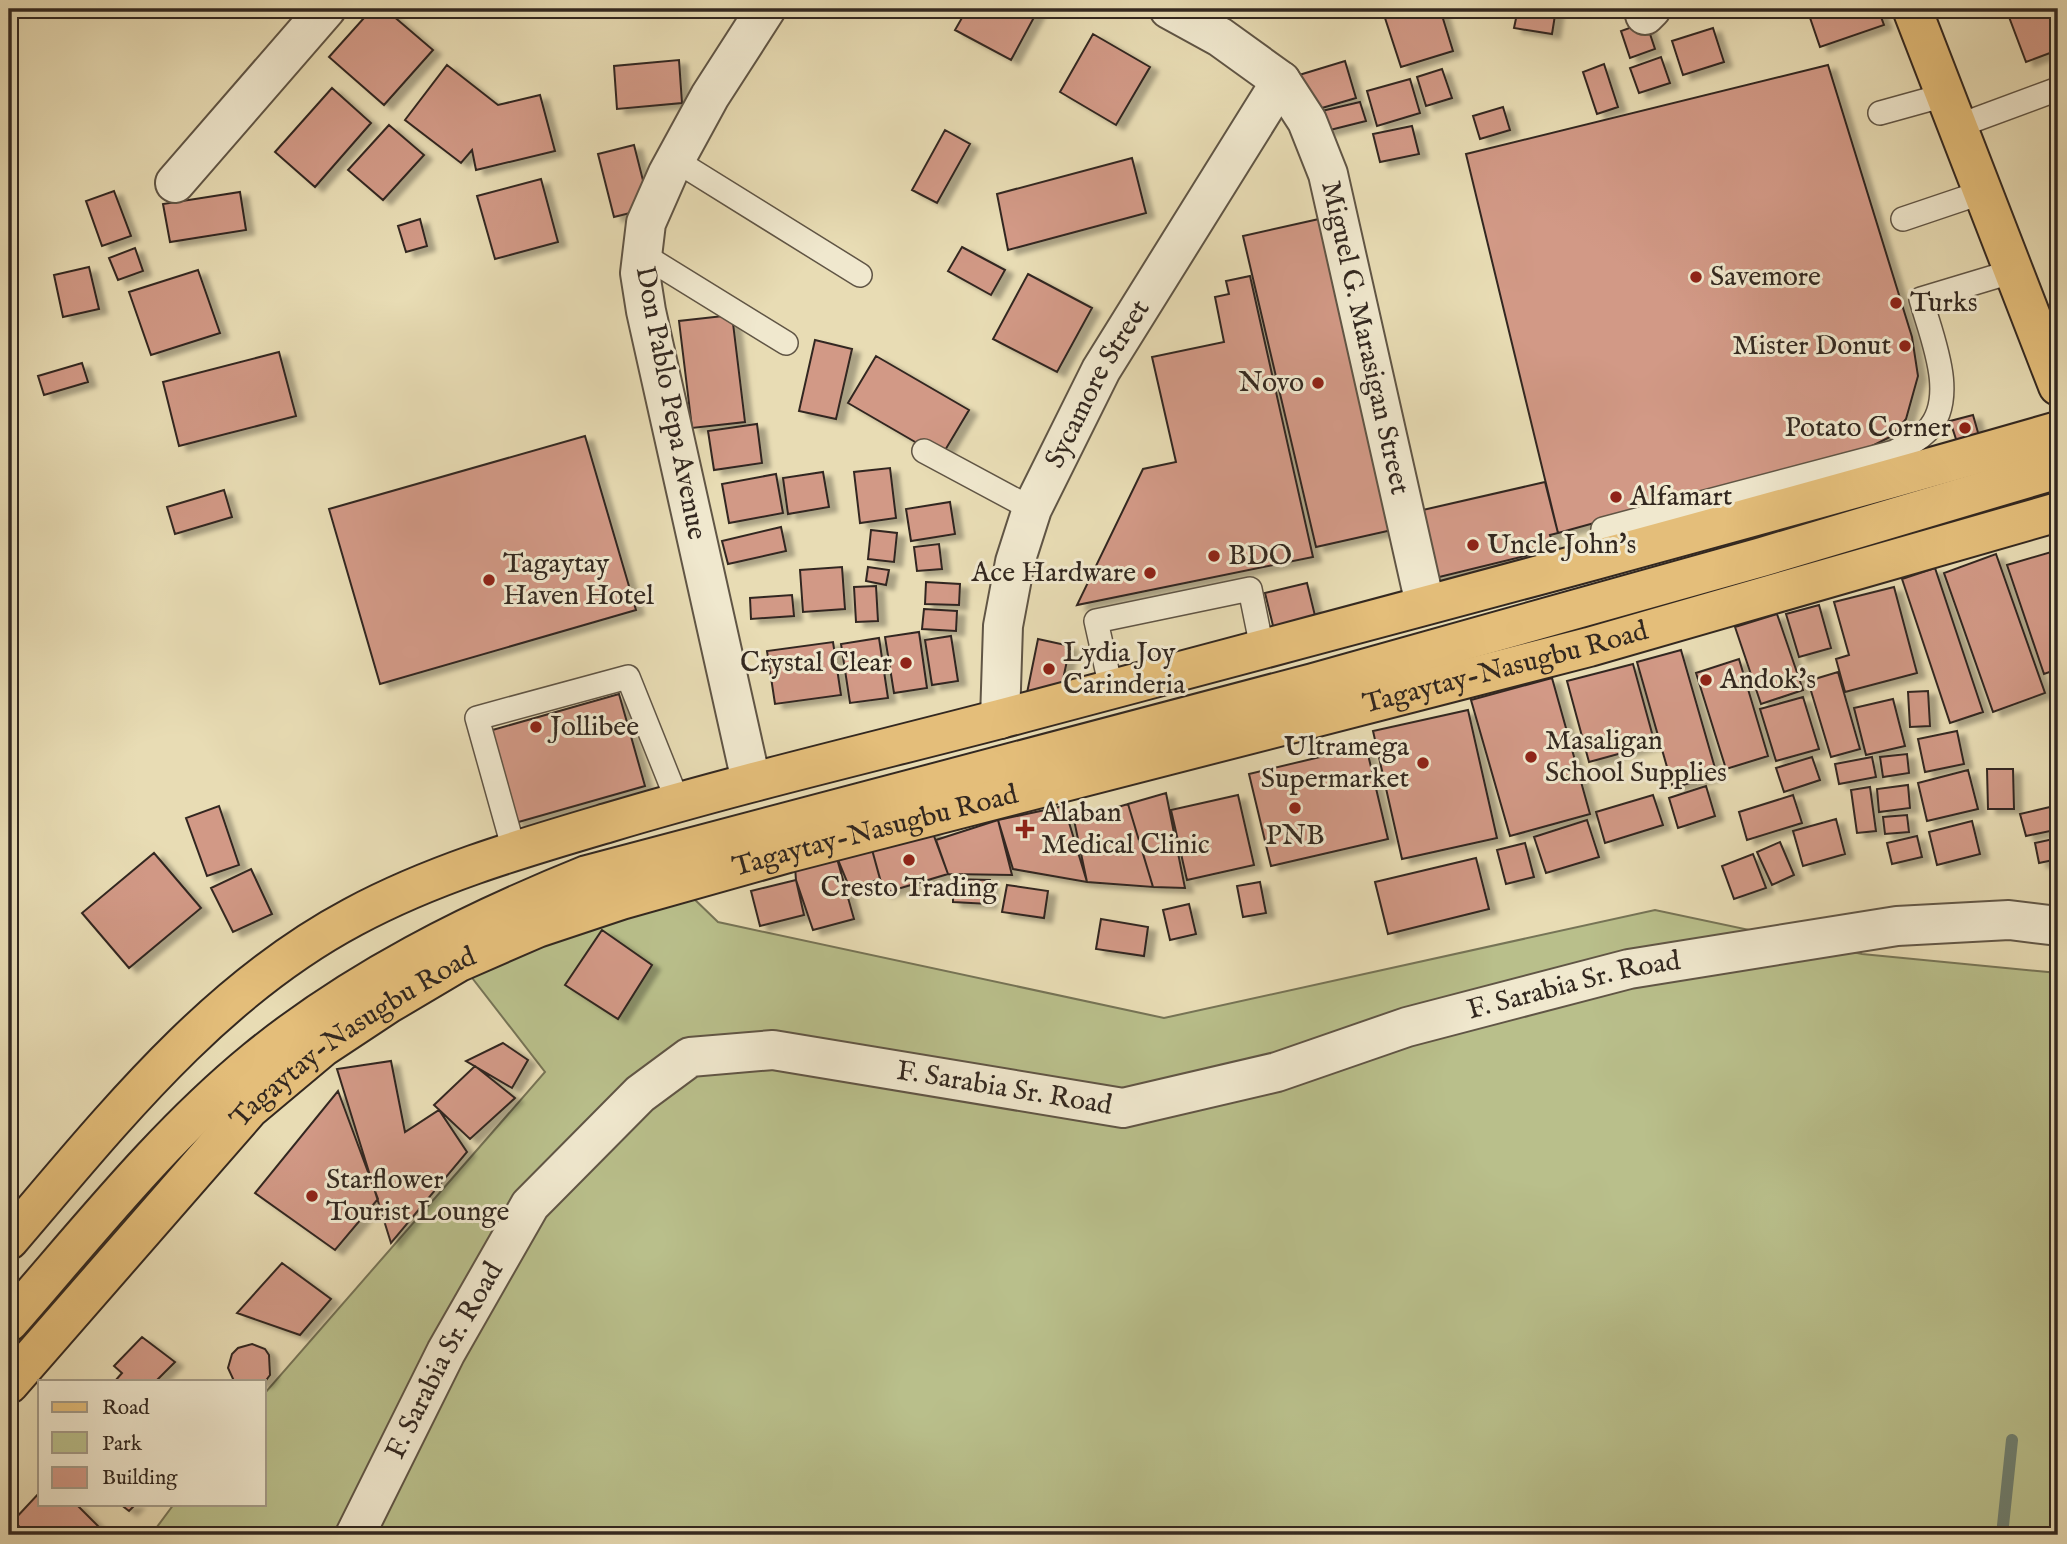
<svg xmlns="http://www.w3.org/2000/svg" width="2067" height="1544" font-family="'IM FELL English',serif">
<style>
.green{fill:#b9bf8b;stroke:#767456;stroke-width:2}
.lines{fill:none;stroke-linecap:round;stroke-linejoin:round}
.stream{stroke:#708172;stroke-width:12}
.building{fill:#d29986;stroke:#332820;stroke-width:2;filter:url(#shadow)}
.service-casing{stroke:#605545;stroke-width:26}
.minor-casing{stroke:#605545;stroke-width:42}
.tertiary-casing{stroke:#605545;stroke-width:42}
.primary-casing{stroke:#332820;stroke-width:42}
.service{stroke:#f0e8ce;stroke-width:23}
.minor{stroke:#f0e8ce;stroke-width:38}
.tertiary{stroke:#f0e8ce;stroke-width:38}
.primary{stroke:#e4be7a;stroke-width:38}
.poi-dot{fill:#8f2418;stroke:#f0e8ce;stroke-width:2.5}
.labels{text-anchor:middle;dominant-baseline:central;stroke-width:6;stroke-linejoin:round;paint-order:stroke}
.poi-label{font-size:28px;fill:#332820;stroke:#f0e8ce;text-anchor:start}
.street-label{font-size:28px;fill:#332820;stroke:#f0e8ce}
</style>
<defs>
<filter id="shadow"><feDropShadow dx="8" dy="4.5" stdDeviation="2" flood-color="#0004"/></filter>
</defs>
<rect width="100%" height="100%" fill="#e8dcb4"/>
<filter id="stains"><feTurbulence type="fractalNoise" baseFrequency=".00286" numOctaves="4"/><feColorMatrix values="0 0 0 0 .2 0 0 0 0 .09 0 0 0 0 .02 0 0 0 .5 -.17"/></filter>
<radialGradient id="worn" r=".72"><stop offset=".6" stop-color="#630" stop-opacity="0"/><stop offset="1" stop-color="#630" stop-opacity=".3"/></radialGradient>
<!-- green -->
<path class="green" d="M689,894L718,922L1164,1018L1655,910L1862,954L2058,973V1535H151L174,1504H264V1394L545,1072L466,970Z"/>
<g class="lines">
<!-- stream -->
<path class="stream" d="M2002,1535L2012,1440"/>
</g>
<!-- building -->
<path class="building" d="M372,9H385L433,50L384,105L329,57Z
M967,9H1034L1038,10L1011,60L955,30Z
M1405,9H1440L1453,51L1401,67L1384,15Z
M1518,9H1556L1552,34L1514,28Z
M1807,9H1878L1884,25L1820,47Z
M2006,9H2058V50L2026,62Z
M1646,22L1655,49L1630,58L1621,31Z
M1713,28L1724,62L1683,75L1672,41Z
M1093,34L1150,67L1116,125L1060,92Z
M1661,57L1670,83L1639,93L1630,68Z
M679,60L682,103L617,109L614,66Z
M1345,61L1356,98L1298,115L1286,79Z
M1604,64L1618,107L1597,114L1583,72Z
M447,65L498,105L540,95L555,151L476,170L472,150L461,163L405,120Z
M1828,65L1912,337L1918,376L1906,419L1892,436L1870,447L1558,533L1466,154Z
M1442,69L1452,98L1426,106L1417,77Z
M1410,79L1420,113L1377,126L1367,91Z
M332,88L371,123L315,187L275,152Z
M1360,102L1366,121L1314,134L1309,114Z
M1503,107L1510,130L1480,139L1473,116Z
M389,125L424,155L383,200L348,170Z
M1412,126L1419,154L1380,162L1373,134Z
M945,130L970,144L937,203L912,190Z
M634,145L650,208L614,217L598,154Z
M1132,158L1146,213L1008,250L997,194Z
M541,179L558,242L495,259L477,196Z
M114,191L131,236L102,246L86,201Z
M240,192L246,230L170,242L163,204Z
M420,219L427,246L406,252L398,226Z
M1319,219L1392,530L1316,547L1243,236Z
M962,247L1005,270L991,295L948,271Z
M135,248L143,271L118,280L109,258Z
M89,267L99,309L63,317L54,275Z
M198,270L220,333L151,355L129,292Z
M1028,274L1092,308L1057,372L993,339Z
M1250,276L1313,557L1077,605L1143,469L1176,462L1152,357L1224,342L1215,297L1229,294L1226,281Z
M732,315L745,422L692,428L679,321Z
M815,340L852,349L836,419L799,411Z
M279,352L296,416L179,446L163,382Z
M876,356L969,410L941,457L848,403Z
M82,363L88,382L44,395L38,376Z
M1973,415L1979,436L1957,442L1950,421Z
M757,424L762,463L714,470L708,431Z
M585,436L636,610L380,684L329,509Z
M890,468L896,518L860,523L854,472Z
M823,472L829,507L788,514L783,478Z
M776,474L783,513L729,523L722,484Z
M1545,482L1558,533L1550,535L1554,549L1431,579L1414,512Z
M224,490L232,517L175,534L167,507Z
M950,502L955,534L911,541L906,509Z
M781,527L786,551L728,564L722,541Z
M871,530L897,533L894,562L868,559Z
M939,544L942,569L917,571L914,547Z
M2058,550V669L2044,674L2007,565Z
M1996,554L2045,693L1993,712L1944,573Z
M842,567L845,609L803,612L800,570Z
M868,567L889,570L886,585L866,581Z
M1935,568L1983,712L1950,723L1902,579Z
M926,582L960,584L959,605L925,604Z
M1307,583L1318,628L1276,638L1265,593Z
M876,586L878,621L856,622L854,587Z
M1894,587L1917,673L1845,692L1836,659L1849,655L1834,602Z
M792,595L794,616L751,619L750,598Z
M1819,605L1831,648L1799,657L1786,614Z
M924,609L957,611L956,631L922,629Z
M1777,614L1803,690L1761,704L1735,627Z
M919,632L927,688L894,693L885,637Z
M951,636L958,681L932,685L925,640Z
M879,638L888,698L850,703L841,644Z
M1038,639L1070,646L1059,699L1027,693Z
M833,642L841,695L775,704L767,651Z
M1681,650L1717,775L1673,788L1637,662Z
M1739,659L1768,756L1726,769L1696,673Z
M1633,664L1655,744L1589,762L1567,681Z
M1838,672L1860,749L1831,757L1808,681Z
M1552,678L1590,814L1510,836L1471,700Z
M1928,691L1930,726L1910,727L1908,692Z
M619,694L645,786L515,823L489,731Z
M1803,697L1819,749L1776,761L1760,709Z
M1893,699L1905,746L1866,755L1854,708Z
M1468,710L1497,838L1402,859L1373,731Z
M1957,731L1964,764L1925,772L1918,739Z
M1366,746L1388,839L1271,866L1249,774Z
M1907,754L1909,773L1883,777L1880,757Z
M1812,757L1820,780L1784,792L1776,768Z
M1872,757L1876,777L1839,784L1835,764Z
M1987,769H2013L2014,809H1988Z
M1968,770L1978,809L1927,821L1918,783Z
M1908,785L1910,808L1879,812L1877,789Z
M1706,786L1715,816L1678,828L1669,798Z
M1870,787L1876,831L1857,833L1851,790Z
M1166,793L1185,888L1153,887L1128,804Z
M1238,795L1254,865L1187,880L1171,810Z
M1653,795L1663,825L1605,843L1596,812Z
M1793,795L1802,823L1747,840L1739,812Z
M1128,804L1153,887L1087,882L1074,820Z
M219,806L239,865L207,876L186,818Z
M1064,806L1087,882L1013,869L998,820Z
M2050,807L2055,830L2026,836L2020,814Z
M1907,815L1909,832L1885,834L1883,817Z
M1836,819L1845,854L1803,866L1793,831Z
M998,820L1012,875L948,874L936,840Z
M1587,820L1599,857L1546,873L1534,837Z
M1972,821L1980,854L1937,865L1929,832Z
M931,828L948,874L884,893L871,846Z
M1917,836L1922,857L1892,864L1887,843Z
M2058,838V859L2039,863L2035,843Z
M1780,842L1794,875L1772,885L1757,852Z
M1525,843L1534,877L1506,884L1497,850Z
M871,846L880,879L850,889L836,855Z
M154,853L201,908L129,968L82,913Z
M1753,854L1766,888L1734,899L1722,866Z
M836,855L854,919L813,930L796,880L795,867Z
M1476,858L1489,909L1388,934L1375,882Z
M251,869L272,914L233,932L211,888Z
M953,879L990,880L989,904L953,902Z
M796,880L804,915L760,926L751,891Z
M1260,882L1266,913L1243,917L1237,886Z
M1007,885L1048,891L1044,918L1002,912Z
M1189,904L1196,934L1170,940L1163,910Z
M1101,919L1148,927L1144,956L1096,949Z
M602,930L652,965L618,1019L565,985Z
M503,1043L528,1060L512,1088L466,1061Z
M391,1061L405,1132L439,1110L467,1152L391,1243L337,1069Z
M475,1066L515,1098L470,1139L434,1105Z
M338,1091L378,1199L335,1250L255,1193Z
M282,1263L331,1299L300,1335L237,1313Z
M142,1337L175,1362L156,1381H115L122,1373L114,1366Z
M252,1344L265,1349L269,1355L270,1375L264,1383L234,1381L228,1368L232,1354L238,1348Z
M40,1492V1504H76L105,1533L29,1535L13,1521Z
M120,1504H136L129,1511Z
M17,1525L28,1535H9Z"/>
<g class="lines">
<!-- service casing -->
<g class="service-casing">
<path id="service" d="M1880,113L1945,95
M1958,126L2058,89
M675,160L860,275
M1903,219L1983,192
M640,253L786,343
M924,451L1032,509
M1610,556L1603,529L1894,452C1906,446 1917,441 1927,431C1959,398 1931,336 1921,299L2014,271
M1111,688L1096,621L1250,589L1262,648
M514,850L477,718L628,677L678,802"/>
</g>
<!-- minor casing -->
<g class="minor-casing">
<g id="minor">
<path id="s1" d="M1169,9L1220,37L1281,81L1307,121L1328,174L1425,604"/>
<path d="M1645,15L1651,9"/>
<path d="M175,183L326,9"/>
<path id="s2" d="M1000,719L1003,626L1015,562L1032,509L1101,370L1281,81"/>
<path id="s3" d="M355,1535L446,1352L530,1205L640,1094L690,1057L773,1050L1123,1108L1277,1072L1407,1027L1629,969L1897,926L2009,920L2058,926"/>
</g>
</g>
<!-- tertiary casing -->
<g class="tertiary-casing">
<path id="tertiary" d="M751,781L646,311L640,273L646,223L668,173L710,96L766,9"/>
</g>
<!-- primary casing -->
<g class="primary-casing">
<g id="primary">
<path d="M1912,9L2058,386"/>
<path d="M9,1240C111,1121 212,992 353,917C433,874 519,849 607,823C737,784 869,753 1000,719C1353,625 1707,532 2058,431"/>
<path d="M9,1322C87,1233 163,1136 256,1060C354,980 470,922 587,875L1313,683L1762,557L2058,469"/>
<path id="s4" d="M9,1384L249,1109L323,1047L388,1004L459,962L537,928L621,900L788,853L1589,647L2058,512"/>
</g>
</g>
<!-- service -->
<use href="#service" class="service"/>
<!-- minor -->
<use href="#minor" class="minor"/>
<!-- tertiary -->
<use href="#tertiary" class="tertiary"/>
<!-- primary -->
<use href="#primary" class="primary"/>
</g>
<!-- markers -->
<g class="poi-dot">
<circle cx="1696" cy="277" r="7"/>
<circle cx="1896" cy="303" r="7"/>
<circle cx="1905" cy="346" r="7"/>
<circle cx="1318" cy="383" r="7"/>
<circle cx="1965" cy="428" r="7"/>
<circle cx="1616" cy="497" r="7"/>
<circle cx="1473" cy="545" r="7"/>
<circle cx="1214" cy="556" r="7"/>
<circle cx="1150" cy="573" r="7"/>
<circle cx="489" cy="580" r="7"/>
<circle cx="906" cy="663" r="7"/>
<circle cx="1049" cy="669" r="7"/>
<circle cx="1706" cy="680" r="7"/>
<circle cx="536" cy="727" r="7"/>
<circle cx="1531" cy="757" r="7"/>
<circle cx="1423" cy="763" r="7"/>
<circle cx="1295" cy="808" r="7"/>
<path d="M1021.5 818.5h7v7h7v7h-7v7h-7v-7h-7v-7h7z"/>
<circle cx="909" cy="860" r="7"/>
<circle cx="312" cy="1196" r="7"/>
</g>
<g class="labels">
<!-- poi labels -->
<g class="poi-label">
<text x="1710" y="277">Savemore</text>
<text x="1910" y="303">Turks</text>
<text x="1891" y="346" text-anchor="end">Mister Donut</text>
<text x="1304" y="383" text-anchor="end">Novo</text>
<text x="1951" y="428" text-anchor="end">Potato Corner</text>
<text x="1630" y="497">Alfamart</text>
<text x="1487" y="545">Uncle John's</text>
<text x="1228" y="556">BDO</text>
<text x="503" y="564">Tagaytay<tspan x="503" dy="32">Haven Hotel</tspan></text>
<text x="1136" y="573" text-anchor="end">Ace Hardware</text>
<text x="1063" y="653">Lydia Joy<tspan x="1063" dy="32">Carinderia</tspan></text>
<text x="892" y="663" text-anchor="end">Crystal Clear</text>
<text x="1720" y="680">Andok's</text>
<text x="550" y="727">Jollibee</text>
<text x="1545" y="741">Masaligan<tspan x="1545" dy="32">School Supplies</tspan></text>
<text x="1409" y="747" text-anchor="end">Ultramega<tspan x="1409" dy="32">Supermarket</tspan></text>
<text x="1041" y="813">Alaban<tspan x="1041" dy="32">Medical Clinic</tspan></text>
<text x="1295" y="836" text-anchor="middle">PNB</text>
<text x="909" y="888" text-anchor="middle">Cresto Trading</text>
<text x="326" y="1180">Starflower<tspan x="326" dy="32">Tourist Lounge</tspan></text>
</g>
<!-- street labels -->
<g class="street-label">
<text stroke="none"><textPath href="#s1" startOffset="406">Miguel G. Marasigan Street</textPath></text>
<text stroke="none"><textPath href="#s2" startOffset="355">Sycamore Street</textPath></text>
<text transform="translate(670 403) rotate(79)">Don Pablo Pepa Avenue</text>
<text stroke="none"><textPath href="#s4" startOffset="1710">Tagaytay-Nasugbu Road</textPath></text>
<text stroke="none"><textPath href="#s4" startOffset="1059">Tagaytay-Nasugbu Road</textPath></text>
<text stroke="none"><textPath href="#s3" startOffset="1498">F. Sarabia Sr. Road</textPath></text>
<text stroke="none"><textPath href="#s4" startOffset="492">Tagaytay-Nasugbu Road</textPath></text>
<text stroke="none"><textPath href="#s3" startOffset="910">F. Sarabia Sr. Road</textPath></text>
<text stroke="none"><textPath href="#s3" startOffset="196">F. Sarabia Sr. Road</textPath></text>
</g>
</g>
<!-- margin -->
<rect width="2067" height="1544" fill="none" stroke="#e8dcb4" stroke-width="35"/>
<rect x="10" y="10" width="2046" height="1523" fill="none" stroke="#332820" stroke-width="3.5"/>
<rect x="18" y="18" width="2032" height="1509" fill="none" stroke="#332820" stroke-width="2"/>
<!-- legend -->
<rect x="38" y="1380" width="228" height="126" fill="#f0e8ce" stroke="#a49b88" stroke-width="2"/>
<rect x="52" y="1402" width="35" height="10" fill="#e4be7a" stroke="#a49b88" stroke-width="2"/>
<text x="102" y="1414" font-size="21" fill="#332820">Road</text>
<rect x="52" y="1432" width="35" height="21" fill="#b9bf8b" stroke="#a49b88" stroke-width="2"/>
<text x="102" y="1450" font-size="21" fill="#332820">Park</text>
<rect x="52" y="1467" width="35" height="21" fill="#d29986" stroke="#a49b88" stroke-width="2"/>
<text x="102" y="1484" font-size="21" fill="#332820">Building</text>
<rect width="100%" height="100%" filter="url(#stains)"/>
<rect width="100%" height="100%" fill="url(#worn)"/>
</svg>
